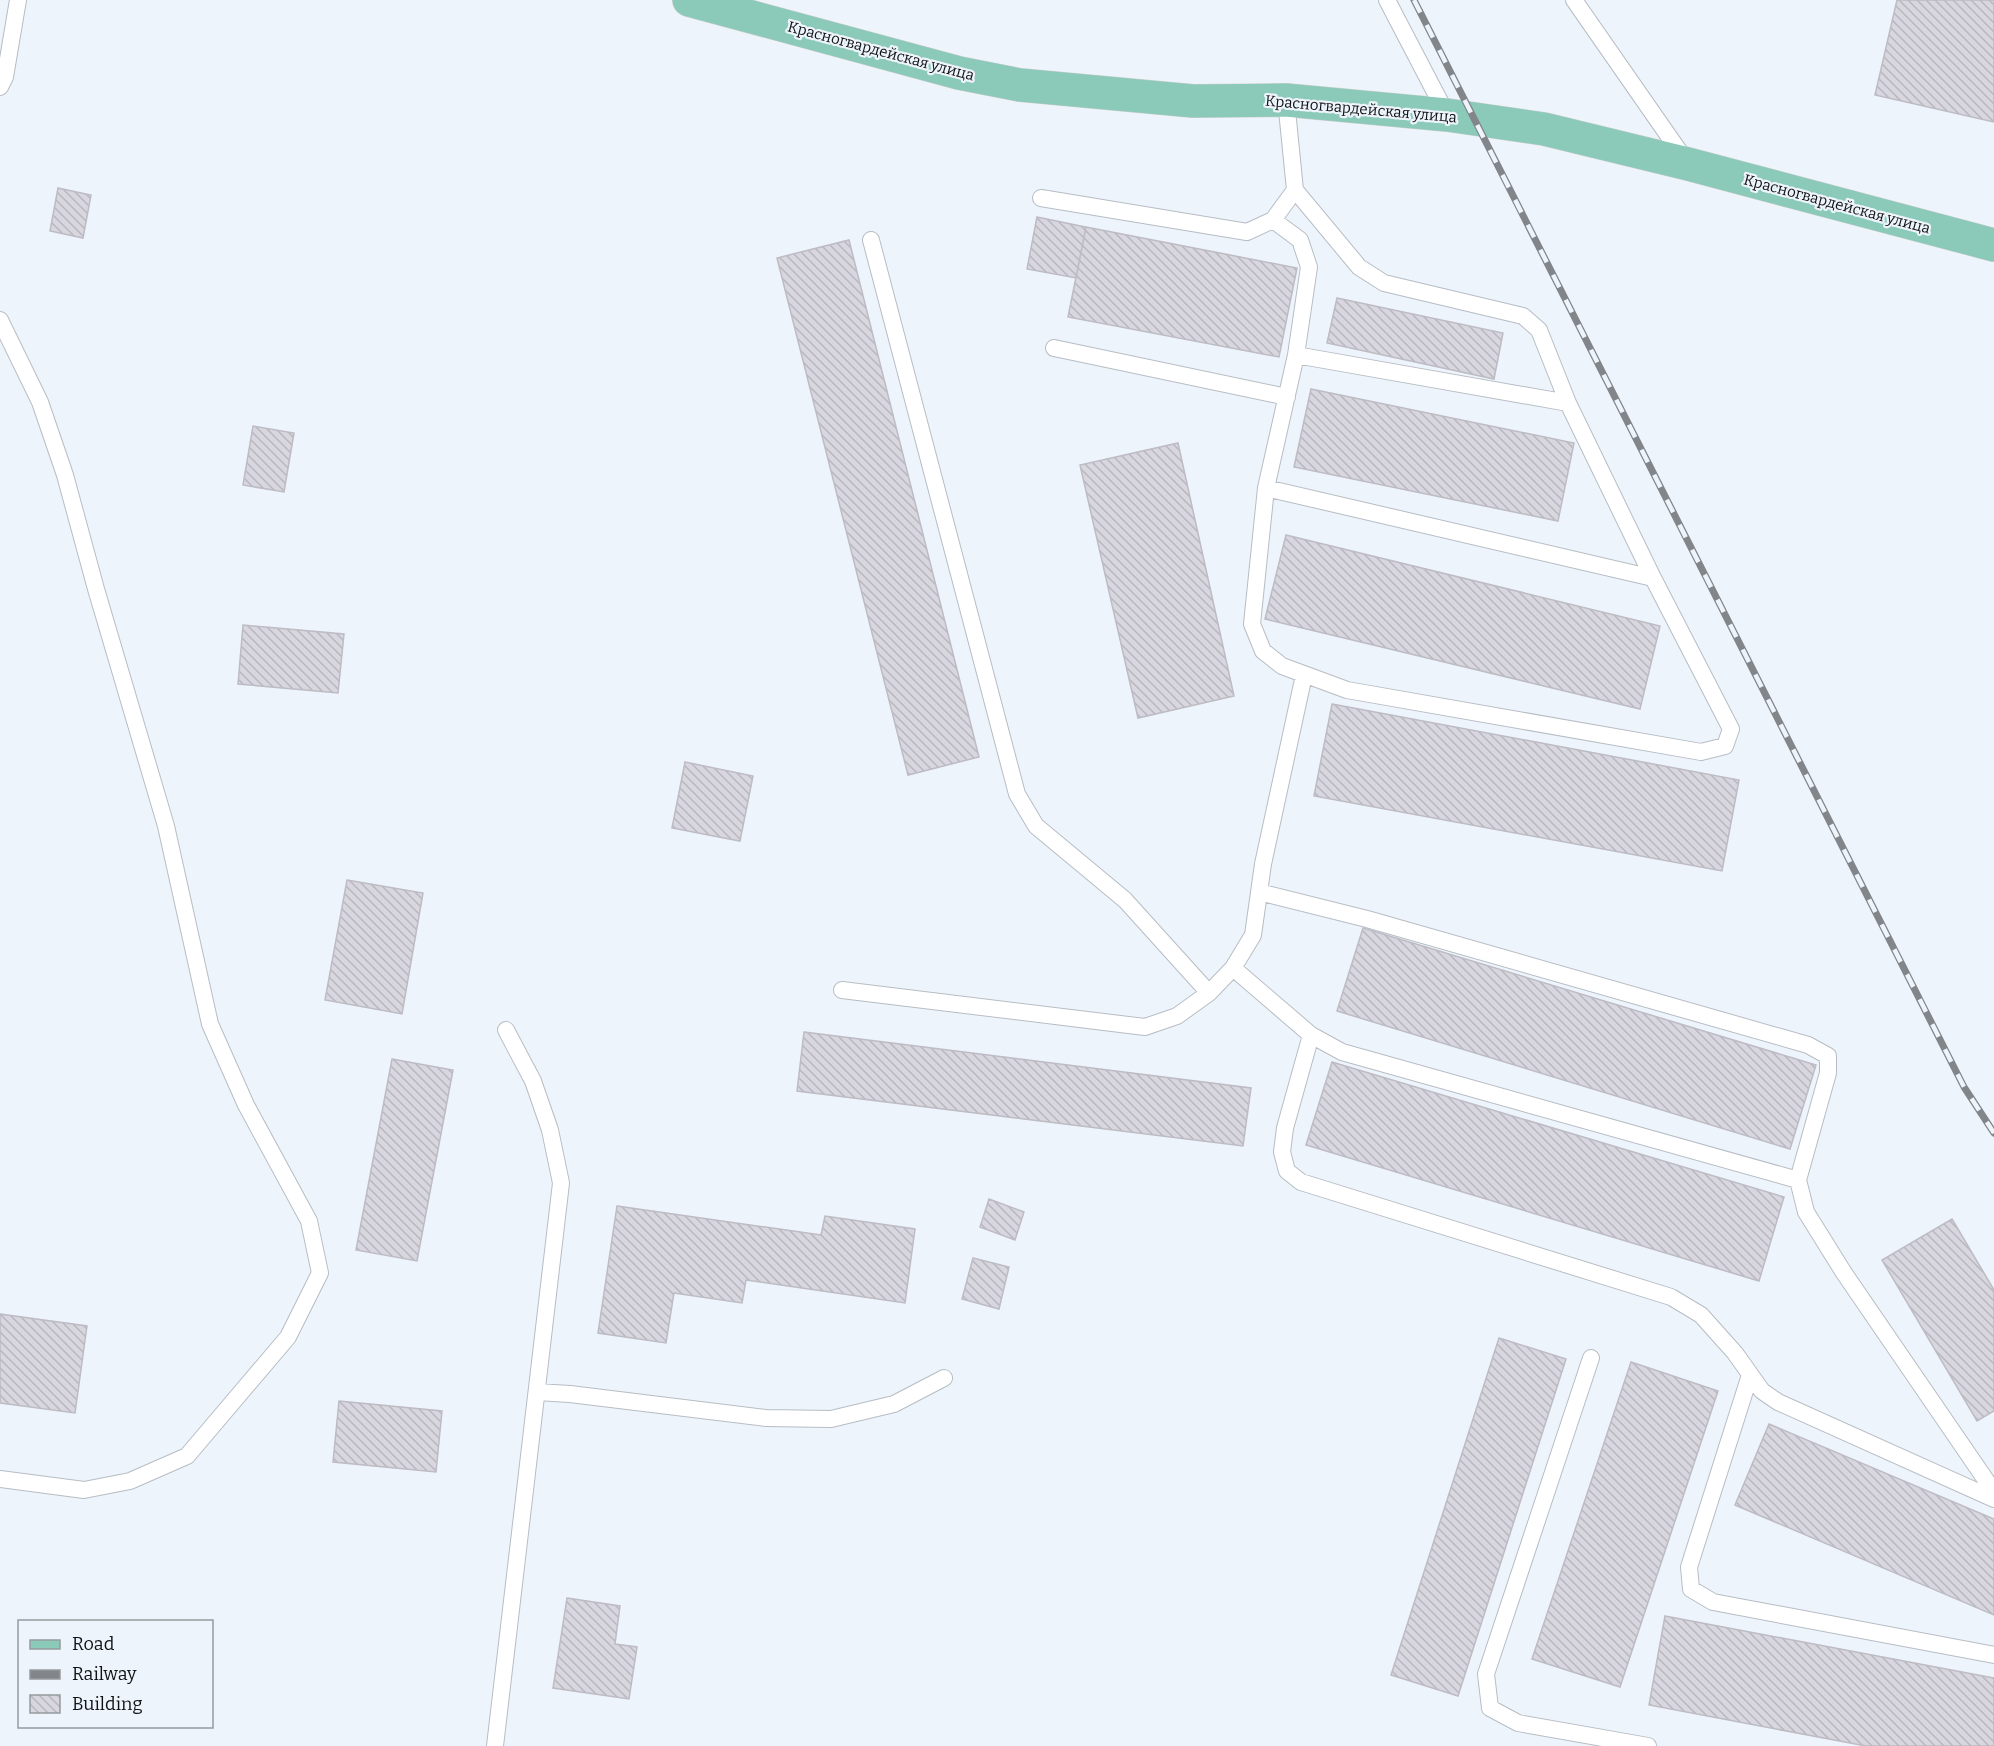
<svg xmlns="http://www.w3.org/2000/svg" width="1994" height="1746" font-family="Bitter,serif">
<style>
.building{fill:url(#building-back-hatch);stroke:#bdbbc3;stroke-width:1.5}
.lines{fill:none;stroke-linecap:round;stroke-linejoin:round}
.service-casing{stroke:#b7bdc4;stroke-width:18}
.primary-casing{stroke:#cfd0d0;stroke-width:34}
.service{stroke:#fff;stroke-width:16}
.primary{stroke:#8bcab9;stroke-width:33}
.rail-casing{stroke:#82868b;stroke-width:7}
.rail{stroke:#eef4fb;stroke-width:4.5;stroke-dasharray:14;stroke-linecap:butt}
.labels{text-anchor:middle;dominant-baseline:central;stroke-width:4.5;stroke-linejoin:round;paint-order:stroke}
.street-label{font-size:15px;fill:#101214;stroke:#eef4fb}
</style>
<defs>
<pattern id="building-back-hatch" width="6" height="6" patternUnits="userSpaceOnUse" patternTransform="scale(1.5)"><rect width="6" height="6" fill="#d8d6df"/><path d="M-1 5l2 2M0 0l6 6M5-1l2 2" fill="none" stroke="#b8b7be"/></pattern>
</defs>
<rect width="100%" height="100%" fill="#eef4fb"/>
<!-- building -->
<path class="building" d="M1897,0H1994V122L1875,95Z
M58,188L91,195L83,238L50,231Z
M1037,217L1086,227L1076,278L1027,269Z
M1086,227L1297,268L1279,357L1068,317Z
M849,240L979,757L908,775L777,258Z
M1337,298L1503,333L1494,379L1327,343Z
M1311,389L1574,443L1558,521L1294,467Z
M253,426L294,433L284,492L243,485Z
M1178,443L1234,696L1138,718L1080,465Z
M1286,535L1660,626L1640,709L1265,619Z
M243,625L344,634L338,693L238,684Z
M1332,704L1739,780L1722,871L1314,796Z
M685,762L753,776L740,841L672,828Z
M347,880L423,893L402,1014L325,1000Z
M1363,928L1816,1065L1790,1149L1337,1011Z
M804,1032L1251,1088L1243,1146L797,1091Z
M392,1059L453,1070L417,1261L356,1250Z
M1332,1062L1784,1197L1759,1281L1306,1145Z
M989,1199L1024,1212L1015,1240L980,1227Z
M617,1206L821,1235L825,1216L915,1229L905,1303L746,1280L742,1303L674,1293L666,1343L598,1333Z
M1952,1219L1994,1290V1411L1977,1421L1882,1260Z
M973,1258L1009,1267L999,1309L962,1299Z
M0,1314L87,1326L75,1413L0,1403Z
M1499,1338L1566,1359L1458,1696L1391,1675Z
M1631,1362L1718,1391L1620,1687L1532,1659Z
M339,1401L442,1411L436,1472L333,1462Z
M1769,1424L1994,1519V1615L1735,1505Z
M567,1598L620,1606L615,1644L637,1647L629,1699L553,1688Z
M1665,1616L1994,1678V1746H1866L1649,1705Z"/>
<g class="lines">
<!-- service casing -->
<g class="service-casing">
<path id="service" d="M1387,0L1447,115
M1574,0L1686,161
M0,87L5,77L18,0
M1041,198L1247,232L1273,220L1295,190L1286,100
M1273,220L1300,240L1309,267L1296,355L1266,488L1252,624L1263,651L1282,666L1347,690L1701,752L1725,746L1731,729L1653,578L1568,403L1539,330L1523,316L1384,283L1359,267L1295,190
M871,240L1017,794L1036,826L1125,900L1209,993
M0,320L40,402L65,475L96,589L166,826L210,1024L246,1105L309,1221L320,1273L288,1337L187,1456L130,1481L84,1490L0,1479
M1054,348L1287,397
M1296,355L1568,403
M1266,488L1653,578
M1259,892L1367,919L1808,1045L1828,1056V1073L1798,1180L1806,1212L1844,1273L1994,1492
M1233,968L1311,1035L1342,1052L1798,1180
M842,990L1145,1027L1177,1016L1209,993L1233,968L1253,935L1263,864L1304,675
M1311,1035L1285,1128L1282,1152L1287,1171L1301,1182L1671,1297L1701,1315L1735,1353L1762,1391L1778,1402L1994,1499
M1591,1358L1486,1674L1490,1708L1518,1723L1648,1746
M1750,1375L1689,1567L1691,1589L1713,1602L1994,1655
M537,1392L570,1394L766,1418L831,1419L894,1404L944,1378
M495,1746L561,1183L550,1130L533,1081L506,1030"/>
</g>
<!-- primary casing -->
<g class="primary-casing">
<path id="primary" d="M689,0L959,73L1020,85L1193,101L1286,100L1447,115L1544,129L1688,164L1994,245"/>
</g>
<!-- service -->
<use href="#service" class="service"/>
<!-- primary -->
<use href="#primary" class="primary"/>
<!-- rail casing -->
<g class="rail-casing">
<path id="rail" d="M1414,0L1964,1087L1994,1133"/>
</g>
<!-- rail -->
<use href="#rail" class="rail"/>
</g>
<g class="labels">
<!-- street labels -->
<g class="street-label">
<text transform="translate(881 51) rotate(15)">Красногвардейская улица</text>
<text transform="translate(1361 109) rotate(5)">Красногвардейская улица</text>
<text transform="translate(1837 204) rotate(15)">Красногвардейская улица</text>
</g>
</g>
<!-- legend -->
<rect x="18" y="1620" width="195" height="108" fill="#eef4fb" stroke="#959a9f" stroke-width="1.5"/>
<rect x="30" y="1640" width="30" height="9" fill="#8bcab9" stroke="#959a9f" stroke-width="1.5"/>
<text x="72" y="1650" font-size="18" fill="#101214">Road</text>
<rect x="30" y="1670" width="30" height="9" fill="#82868b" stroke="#959a9f" stroke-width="1.5"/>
<text x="72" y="1680" font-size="18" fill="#101214">Railway</text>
<rect x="30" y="1695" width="30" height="18" fill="url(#building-back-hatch)" stroke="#959a9f" stroke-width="1.5"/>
<text x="72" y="1710" font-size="18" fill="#101214">Building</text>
</svg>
